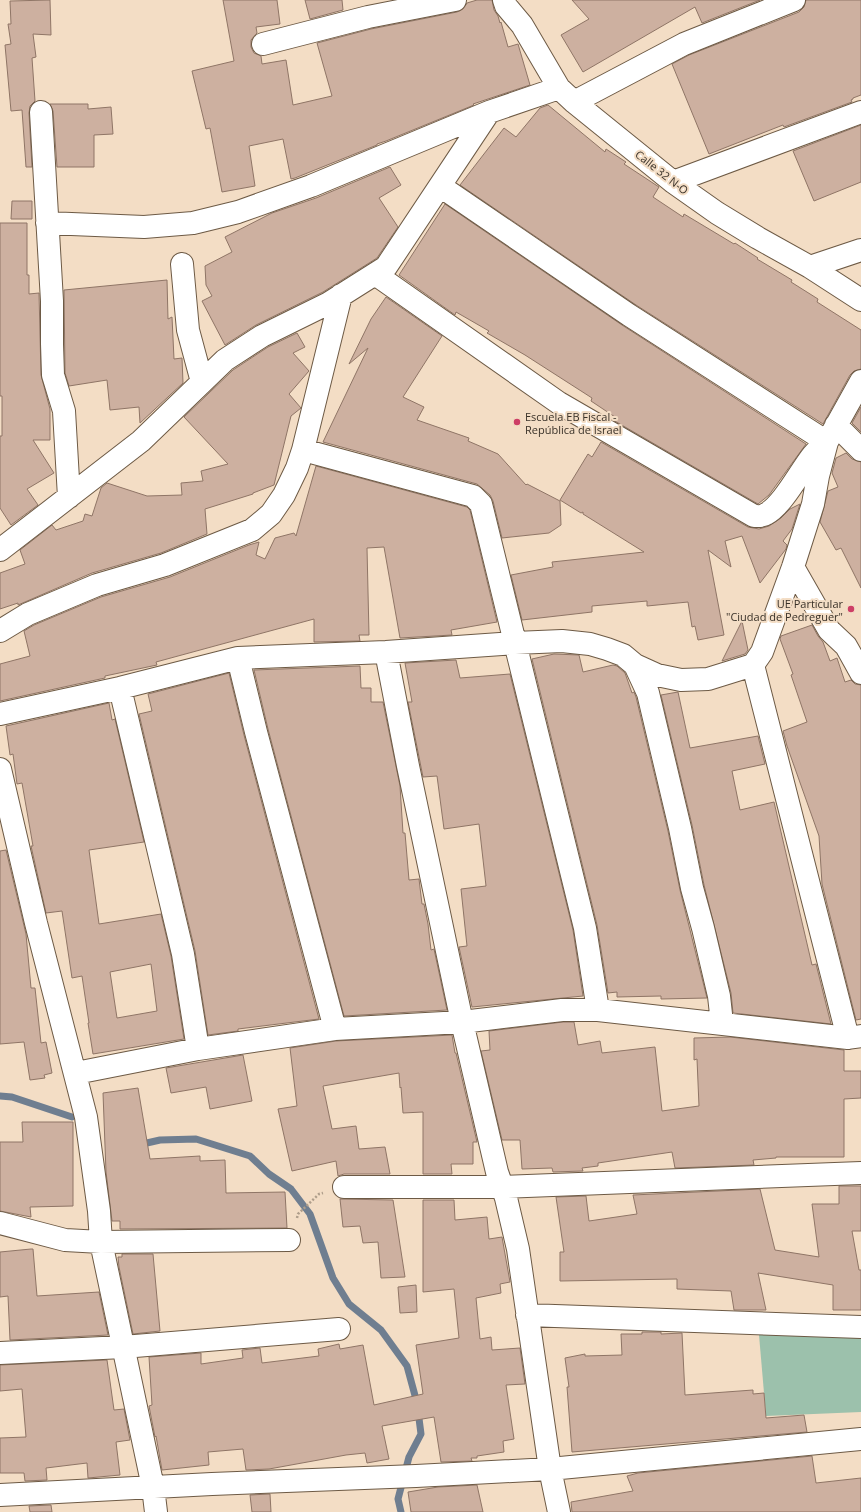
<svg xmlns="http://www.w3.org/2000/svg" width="861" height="1512" font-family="'Open Sans',sans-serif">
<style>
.green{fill:#9cc1ac}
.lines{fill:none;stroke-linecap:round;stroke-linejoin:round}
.stream{stroke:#6f7e90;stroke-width:7}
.building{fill:#cdb0a0;stroke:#8f7566;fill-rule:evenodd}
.minor-casing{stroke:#6d5a45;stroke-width:24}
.path{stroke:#af9e8b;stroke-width:2.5;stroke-dasharray:2 2;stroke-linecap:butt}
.minor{stroke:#fff;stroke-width:22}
.poi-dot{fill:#cd3e66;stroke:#f3ddc5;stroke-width:1.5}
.labels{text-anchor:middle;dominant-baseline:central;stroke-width:4;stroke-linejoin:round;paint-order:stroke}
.street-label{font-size:11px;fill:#393128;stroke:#f3ddc5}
.poi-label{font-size:11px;fill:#393128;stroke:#f3ddc5;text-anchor:start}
</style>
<rect width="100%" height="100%" fill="#f3ddc5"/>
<!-- green -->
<path class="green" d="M759,1335L861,1337V1412L766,1416Z"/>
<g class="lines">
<!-- stream -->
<path class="stream" d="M0,1096L12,1097L72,1117
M138,1145L160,1140L196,1139L250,1156L269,1174L291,1189L310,1214L333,1278L349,1304L381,1330L407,1366L417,1403L421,1434L409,1457L398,1499L401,1512"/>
</g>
<!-- building -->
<path class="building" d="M50,0L51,35L33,34L36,57L32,58L35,101L30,106L29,113L32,167H26L22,110L11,111L5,45L11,44L8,24H11L10,1Z
M223,0H277L280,24L256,27L257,33L251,40V47L254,53L261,56L262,64L286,60L293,105L332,96L317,43L371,29L457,12L463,9L467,3L477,0H492L494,10L498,16L500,23L501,22L508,47L518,44L530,85L473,104L474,105L386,141L377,144V145L295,178L291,179L283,139L249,146L255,186L222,192L210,128L206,129L192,71L234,61Z
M305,0H342L343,10L310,19Z
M572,0H760L702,23L695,7L583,72L561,35L589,19Z
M806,0H861V95L853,98V99L851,100L852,102L784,127L783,125L709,154L672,64L689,55L799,12L804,7Z
M50,104H88V109L111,107L113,134L94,135V167H57L53,111Z
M548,105L605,152L606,149L626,162L624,164L659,187L653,197L683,217L684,214L734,244L735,243L758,258L757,259L792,280L791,282L818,299L817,302L861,330V369L854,371L850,375L823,424L636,305L460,185L504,128L516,137L540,108Z
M861,125V182L814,201L793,151Z
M390,167L401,185L379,198L398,227L377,258L323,292L256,325L225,345L202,301L212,296L206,285L205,266L232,252L225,237L272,213L316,198Z
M12,201H32V219H11Z
M445,204L622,325L806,444L769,495L758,504L613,420L615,417L591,401L592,398L525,355L487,333L489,331L456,312L455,315L399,275Z
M0,223H27V275H29V294L39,293L41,375L50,409V440H33L54,473L27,489L38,505L11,525L0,508V436H2V396H0Z
M167,280L168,319L172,317L174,359L182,358L183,383L140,423L139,407L110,410L107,380L69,386L65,373L64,290Z
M386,297L442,336L403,397L424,407L417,420L469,438L468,441L498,454L526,485L527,484L560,501L561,525L549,533L502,538L493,501L490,495L477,484L323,442L368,348L349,364L371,319Z
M297,333L305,347L293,353L309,371L289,394L301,408L291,416L274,485L253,493V494L205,509L207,534L161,553L92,573L18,605V603L0,609V573L25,564L20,550L52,525L56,530L83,521L85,514L92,516L101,488L107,483L147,496L182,495L181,483L203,481L201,471L228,464L184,417L233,370L268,347Z
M861,407V432L852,423Z
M601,442L748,527L759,529L769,526L781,518L790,509L800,504L792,529L783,541L787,545L786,549L760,583L742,536L725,541L731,567L708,550L724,635L698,640L695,626L692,627L688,602L647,606V601L592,606V612L522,620L511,575L553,567L552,562L644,552L583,514V512L581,513L560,500L588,454L592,457Z
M846,453L852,459L861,462V588L841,548L836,550L820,522L828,491L838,487L832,473L836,458Z
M316,466L467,507L470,510L497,622L451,630L452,635L400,638L384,547L367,548L369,635H359L360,641L314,642V619L156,662L157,665L105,676V678L0,701V664L30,656L24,631L34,625L101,597L170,577L249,545L259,542L256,555L265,559L275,538L294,533L296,536Z
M742,621L748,650L745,654L722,661Z
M812,625L818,636L823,642L830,661L837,658L845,682L851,680L855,684L861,685V1019L856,1020L822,884L819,836L787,746L783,731L807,722L791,675L793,674L780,639L781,636Z
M554,654L579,655L583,672L613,665L617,666L625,673L632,693L634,692L636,697L668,831L680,890L707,998L661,999V996L617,997V992L608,993L597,925L532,659Z
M456,660L460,678L510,674L573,930L583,996L472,1007L459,947L467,946L461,889L486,886L479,824L444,829L437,776L423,777L408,702H412L405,663Z
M360,666L361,688H371V702H383L400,786L403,833H405L409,880L419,879L422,904H424L428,924L431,950L434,949L447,1010L344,1016L268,729L254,670Z
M229,673L244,735L319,1019L238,1029V1031L208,1035L195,951L139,714L152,711L148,694Z
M678,692L690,748L758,736L765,764L732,771L740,810L774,802L812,965L816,964L831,1024L733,1013L731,993L704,885L692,825L661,695Z
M109,703L112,720L115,719L144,842L89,850L99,924L161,914L171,956L184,1039L93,1054L88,1023H89L82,976L72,978L62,911L46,913L31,846H33L22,783L17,784L13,754L10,755L6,726ZM151,964L157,1011L117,1018L110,972Z
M6,850L26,934L31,988H35L41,1043L46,1042L52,1073L44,1075L45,1078L30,1080L24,1042L0,1044V851Z
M563,1022H574L578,1045L600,1041L602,1053L655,1047L662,1111L699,1106L697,1059L694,1060V1038L730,1037L844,1050V1071H861V1098L844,1099V1157H776V1158L753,1160L754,1165L675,1168L672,1152L598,1163V1166L582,1168L583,1171L553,1172L552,1168L522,1169L520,1140H502L481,1051L490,1050L489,1031Z
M452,1035L455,1053H456L477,1142H473V1164H451L452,1174H423V1112L403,1113L401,1087L400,1088L399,1073L323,1086L332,1129L356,1126L359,1149L385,1147L390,1174H344L338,1176L336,1161L292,1171L278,1109L297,1106L290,1048L336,1041Z
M243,1055L252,1101L210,1109L206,1087L171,1093L166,1068Z
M138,1088L150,1159L200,1156V1161L225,1160L226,1193L285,1192L287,1228L120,1229V1221H112L106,1172L103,1093Z
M22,1122H73V1206L30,1207L31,1217L0,1211V1142H23Z
M839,1186H861V1231H852L859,1270H861V1310H833V1285L758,1273L766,1310H734L731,1291L677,1289V1279L560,1281V1252H564L556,1197L586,1196L589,1221L637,1214L633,1195L760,1189L775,1250L819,1257L812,1204H839Z
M340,1199L393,1200L405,1277L381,1278L378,1242L363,1243L360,1226L343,1227Z
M423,1200H454L455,1220L487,1217L489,1239L502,1237L510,1282L500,1284L501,1293L476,1298L480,1339L491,1337L492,1350L520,1348L525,1384L506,1385L514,1439L503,1441L504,1452L477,1456V1458H471L472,1461L441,1462L434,1417L382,1426L389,1459L367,1463L365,1453L346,1455L269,1469L246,1470L243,1449L208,1452L209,1465L162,1470L156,1436L155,1437L149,1406L152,1405L149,1357L201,1353V1364L243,1358L242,1350L260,1348L262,1363L319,1356L318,1349L339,1344L340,1349L363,1345L374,1405L423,1394L416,1345L459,1338L454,1289L423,1292Z
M31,1249H33L37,1296L99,1292L108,1335L10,1340L8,1296L0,1297V1252Z
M122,1254H153L160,1331L133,1334L119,1267L118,1257H122Z
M416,1285L417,1312L400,1313L398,1287Z
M642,1332H661V1334L682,1333L685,1395L753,1390V1394L764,1393L766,1418L804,1415L807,1432L572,1452L567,1387H569L565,1358L585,1354V1356L622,1355L621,1334H642Z
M107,1360L114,1410L124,1409L130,1440L116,1442L120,1475L88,1478L87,1463L46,1468L47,1480L25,1481L24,1473H0V1438L26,1437L22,1389L0,1391V1365Z
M812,1456L816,1483L861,1478V1512H572L571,1502L633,1491L627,1476L638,1473Z
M477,1485L483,1512H411L408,1492L438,1487Z
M270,1494L271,1512H252L250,1495Z
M51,1505L52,1512H30L29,1506Z"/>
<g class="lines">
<!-- minor casing -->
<g class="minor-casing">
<path id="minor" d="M504,0L506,6L522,25L559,88L574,102L673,182L717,213L758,238L810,267L861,300
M263,44L368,17L455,0
M574,102L684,44L794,0
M41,112L52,301V344L53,375L64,411L69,497
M673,182L861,112
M47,223L144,227L193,223L238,212L311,186L489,112L559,88
M182,264L188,330L202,382
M810,267L861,250
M375,274L559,403L754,516C758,516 762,517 766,514C783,505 800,471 813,455C817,450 822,446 827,442L629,315L440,186
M836,425L861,450
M303,450L473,496L481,504L585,928L598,1010
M0,550L141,441L225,360L262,336L329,303L386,267L489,112
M793,567L829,630L846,646L861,673
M0,631L28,614L97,585L165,565L252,530L271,514L284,495L297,468L303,450L341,295
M386,652L408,766L462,1022L497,1172L506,1198L518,1249L550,1469L559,1512
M238,658L256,732L335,1029
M635,665L648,693L680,828L692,888L703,928L719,996L722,1023
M753,665L848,1038
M120,688L183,954L198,1049
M0,714L120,688L238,658L386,652L515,643L562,641L590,644L607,649L623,655L635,665L657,675L681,680L708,679L753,665L762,652L793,567L813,504L818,476L827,442L861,381
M0,769L36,923L86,1117L99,1211L101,1242L153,1487L156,1512
M76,1073L198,1049L335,1029L462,1022L562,1010H598L848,1038L861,1036
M344,1187H501L861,1173
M0,1223L65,1240L101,1242L289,1240
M527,1315L861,1327
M0,1353L123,1347L339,1329
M0,1495L212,1484L416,1476L550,1469L861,1439"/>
</g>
<!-- path -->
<path class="path" d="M297,1218L298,1214L319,1194L323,1193"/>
<!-- minor -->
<use href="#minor" class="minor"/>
</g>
<!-- markers -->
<g class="poi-dot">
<circle cx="517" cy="422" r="4"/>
<circle cx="851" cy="609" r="4"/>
</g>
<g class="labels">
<!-- street labels -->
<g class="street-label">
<text transform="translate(662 172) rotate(38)">Calle 32 N-O</text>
</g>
<!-- poi labels -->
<g class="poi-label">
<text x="525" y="416">Escuela EB Fiscal -<tspan x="525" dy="13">República de Israel</tspan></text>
<text x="843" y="603" text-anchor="end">UE Particular<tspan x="843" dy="13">"Ciudad de Pedreguer"</tspan></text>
</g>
</g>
</svg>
